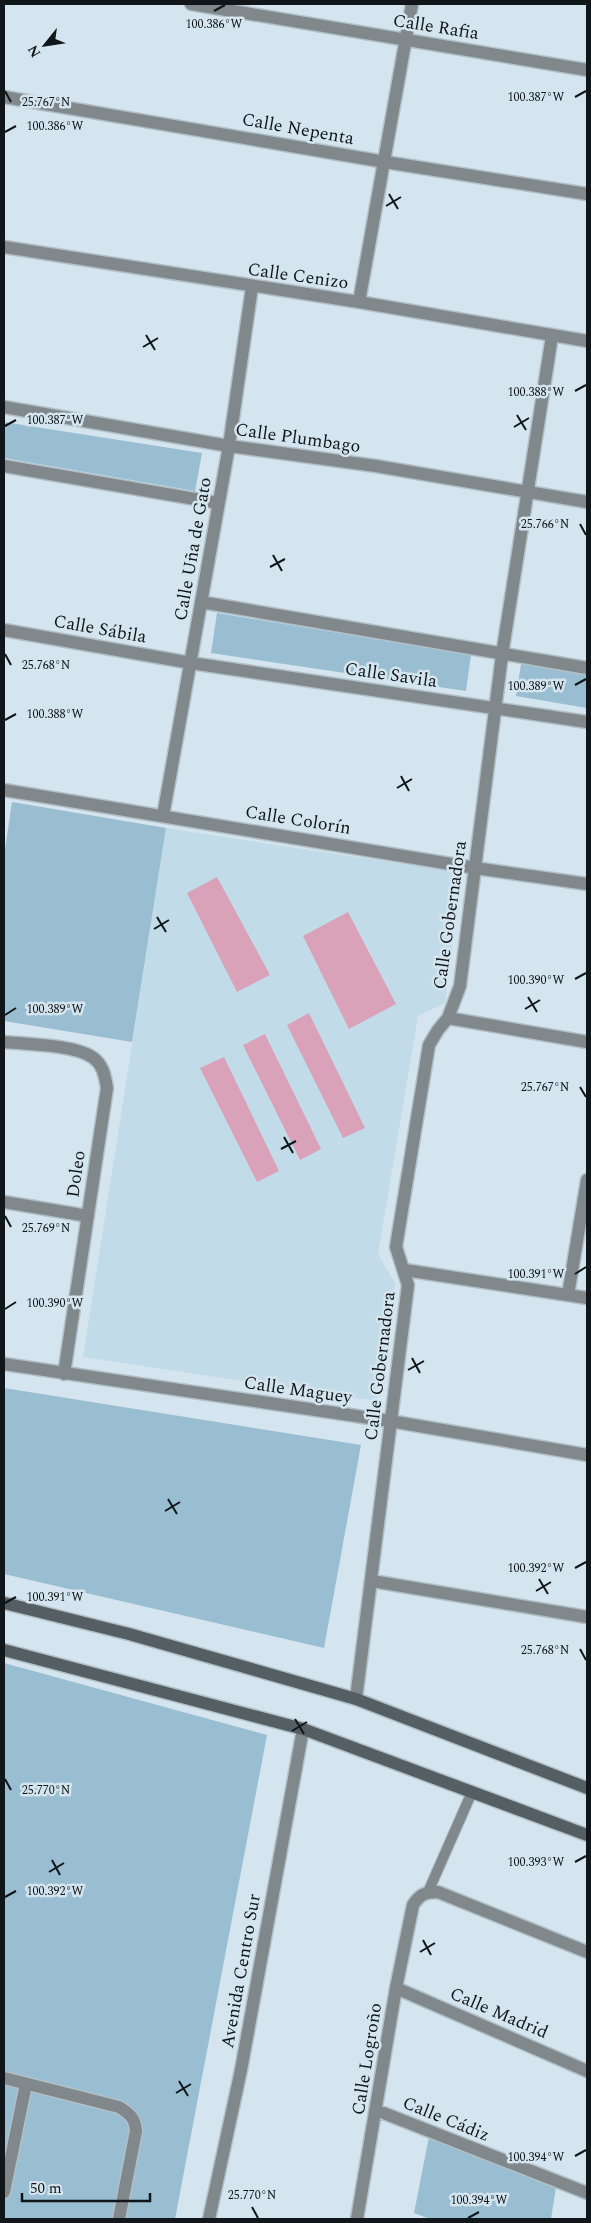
<svg xmlns="http://www.w3.org/2000/svg" width="591" height="2223" font-family="Spectral,serif">
<style>
.built{fill:#c2dbe8}
.green{fill:#99bdd1}
.building{fill:#d9a2b8}
.lines{fill:none;stroke-linecap:round;stroke-linejoin:round}
.service-casing{stroke:#b2c0c8;stroke-width:12}
.minor-casing{stroke:#b2c0c8;stroke-width:15}
.tertiary-casing{stroke:#b2c0c8;stroke-width:15}
.secondary-casing{stroke:#b2c0c8;stroke-width:15}
.service{stroke:#81888c;stroke-width:10}
.minor{stroke:#81888c;stroke-width:12}
.tertiary{stroke:#81888c;stroke-width:12}
.secondary{stroke:#545e63;stroke-width:12}
.ticks{fill:none;stroke:#101619;stroke-width:2}
.labels{text-anchor:middle;dominant-baseline:central;stroke-width:5;stroke-linejoin:round;paint-order:stroke}
.street-label{font-size:18px;fill:#101619;stroke:#d5e5ef}
.ticks-label{font-size:12px;text-anchor:middle;fill:#101619;stroke:#d5e5ef;stroke-width:5;stroke-linejoin:round;paint-order:stroke}
</style>
<rect width="100%" height="100%" fill="#d5e5ef"/>
<!-- built -->
<path class="built" d="M166,828L462,873L445,1003L418,1016L378,1254L395,1283L377,1401L83,1357Z"/>
<!-- green -->
<path class="green" d="M4,422L202,453L195,491L4,458Z
M217,613L471,655L466,691L211,653Z
M521,664L587,674V708L516,696Z
M12,802L166,828L132,1042L4,1021V856Z
M4,1388L361,1445L324,1648L4,1574Z
M4,1663L267,1735L175,2219H4Z
M429,2137L556,2187L551,2219H430L414,2213Z"/>
<!-- building -->
<path class="building" d="M217,877L270,975L237,992L187,893Z
M348,912L396,1004L349,1029L303,936Z
M309,1013L365,1128L343,1138L287,1025Z
M265,1034L321,1149L300,1160L243,1045Z
M224,1057L279,1171L257,1182L200,1068Z"/>
<g class="lines">
<!-- service casing -->
<g class="service-casing">
<path id="service" d="M428,1892L472,1792"/>
</g>
<!-- minor casing -->
<g class="minor-casing">
<path id="minor" d="M191,4L587,70
M4,247L359,302L587,341
M359,302L412,4
M4,407L229,446L376,466L587,502
M4,466L218,503
M201,602L587,668
M4,630L191,663L587,722
M4,790L475,868L587,884
M163,816L229,446L252,287
M448,1018L587,1042
M4,1042C26,1044 74,1045 92,1057C103,1064 105,1076 107,1088L64,1374
M4,1202L88,1216
M405,1270L587,1298
M568,1295L587,1180
M4,1364L390,1421L587,1455
M372,1581L587,1617
M356,1699L408,1285L396,1247L429,1045L438,1030L448,1018L460,986L502,655L552,336
M396,1988L587,2071
M4,2078L119,2107C130,2114 135,2118 136,2131L119,2219
M376,2110L587,2193
M4,2192L26,2084
M209,2219L241,2070L303,1729
M357,2219L396,1988L413,1905C420,1894 426,1892 438,1892L587,1952"/>
</g>
<!-- tertiary casing -->
<g class="tertiary-casing">
<path id="tertiary" d="M4,97L385,162L587,194"/>
</g>
<!-- secondary casing -->
<g class="secondary-casing">
<path id="secondary" d="M4,1603L129,1634L356,1699L587,1788
M4,1650L303,1729L587,1835"/>
</g>
<!-- service -->
<use href="#service" class="service"/>
<!-- minor -->
<use href="#minor" class="minor"/>
<!-- tertiary -->
<use href="#tertiary" class="tertiary"/>
<!-- secondary -->
<use href="#secondary" class="secondary"/>
</g>
<!-- ticks -->
<path class="ticks" d="M214,11L225,5M5,91L11,102M575,97L586,91M5,132L16,126M389,194L398,209M386,206L401,197M146,335L155,350M143,347L158,338M575,391L586,385M517,415L526,430M5,426L16,420M514,427L529,418M580,524L586,535M273,555L282,571M270,567L285,559M5,654L11,665M575,685L586,679M5,720L16,714M401,776L409,791M397,788L412,779M157,917L166,932M154,929L169,920M575,979L586,973M528,997L537,1012M525,1009L540,1000M5,1015L16,1008M580,1087L586,1097M284,1137L293,1153M281,1149L296,1141M5,1216L11,1227M575,1274L586,1267M5,1309L16,1302M412,1358L420,1373M408,1370L424,1361M168,1499L177,1514M165,1511L180,1502M575,1568L586,1562M539,1579L548,1594M536,1591L551,1582M5,1603L16,1597M580,1649L586,1660M295,1719L304,1734M292,1731L307,1722M5,1779L11,1790M52,1860L60,1875M575,1862L586,1856M49,1872L64,1863M5,1897L16,1891M423,1940L431,1955M420,1952L435,1943M179,2081L188,2096M176,2093L191,2084M575,2156L586,2150M252,2207L258,2218M468,2218L479,2212"/>
<g class="labels">
<!-- street labels -->
<g class="street-label">
<text transform="translate(436 27) rotate(9)">Calle Rafia</text>
<text transform="translate(298 129) rotate(10)">Calle Nepenta</text>
<text transform="translate(298 276) rotate(8)">Calle Cenizo</text>
<text transform="translate(298 438) rotate(8)">Calle Plumbago</text>
<text transform="translate(193 549) rotate(-80)">Calle Uña de Gato</text>
<text transform="translate(100 629) rotate(10)">Calle Sábila</text>
<text transform="translate(391 675) rotate(8)">Calle Savila</text>
<text transform="translate(298 820) rotate(9)">Calle Colorín</text>
<text transform="translate(450 915) rotate(-82)">Calle Gobernadora</text>
<text transform="translate(76 1174) rotate(-82)">Doleo</text>
<text transform="translate(380 1366) rotate(-83)">Calle Gobernadora</text>
<text transform="translate(298 1390) rotate(8)">Calle Maguey</text>
<text transform="translate(241 1971) rotate(-80)">Avenida Centro Sur</text>
<text transform="translate(499 2013) rotate(23)">Calle Madrid</text>
<text transform="translate(367 2059) rotate(-81)">Calle Logroño</text>
<text transform="translate(446 2119) rotate(22)">Calle Cádiz</text>
</g>
</g>
<g class="ticks-label">
<text x="214" y="28">100.386°W</text>
<text x="536" y="101">100.387°W</text>
<text x="46" y="106">25.767°N</text>
<text x="55" y="130">100.386°W</text>
<text x="536" y="396">100.388°W</text>
<text x="55" y="424">100.387°W</text>
<text x="545" y="528">25.766°N</text>
<text x="46" y="669">25.768°N</text>
<text x="536" y="690">100.389°W</text>
<text x="55" y="718">100.388°W</text>
<text x="536" y="984">100.390°W</text>
<text x="55" y="1013">100.389°W</text>
<text x="545" y="1091">25.767°N</text>
<text x="46" y="1232">25.769°N</text>
<text x="536" y="1278">100.391°W</text>
<text x="55" y="1307">100.390°W</text>
<text x="536" y="1572">100.392°W</text>
<text x="55" y="1601">100.391°W</text>
<text x="545" y="1654">25.768°N</text>
<text x="46" y="1794">25.770°N</text>
<text x="536" y="1866">100.393°W</text>
<text x="55" y="1895">100.392°W</text>
<text x="536" y="2161">100.394°W</text>
<text x="252" y="2199">25.770°N</text>
<text x="479" y="2204">100.394°W</text>
</g>
<!-- border -->
<rect width="591" height="2223" fill="none" stroke="#101619" stroke-width="10"/>
<!-- north arrow -->
<g transform="translate(45 45) rotate(240)" stroke="#d5e5ef" stroke-width="4" paint-order="stroke">
<path d="M0-4L9 19L0 12L-9 19Z" fill="#101619"/>
<text y="-8" font-size="14" font-weight="bold" text-anchor="middle" fill="#101619">N</text>
</g>
<!-- scale -->
<path d="M22 2193v8h128v-8" fill="none" stroke="#101619" stroke-width="2.5"/>
<text x="30" y="2193" font-size="15" fill="#101619" stroke="#d5e5ef" stroke-width="4" paint-order="stroke">50 m</text>
</svg>
